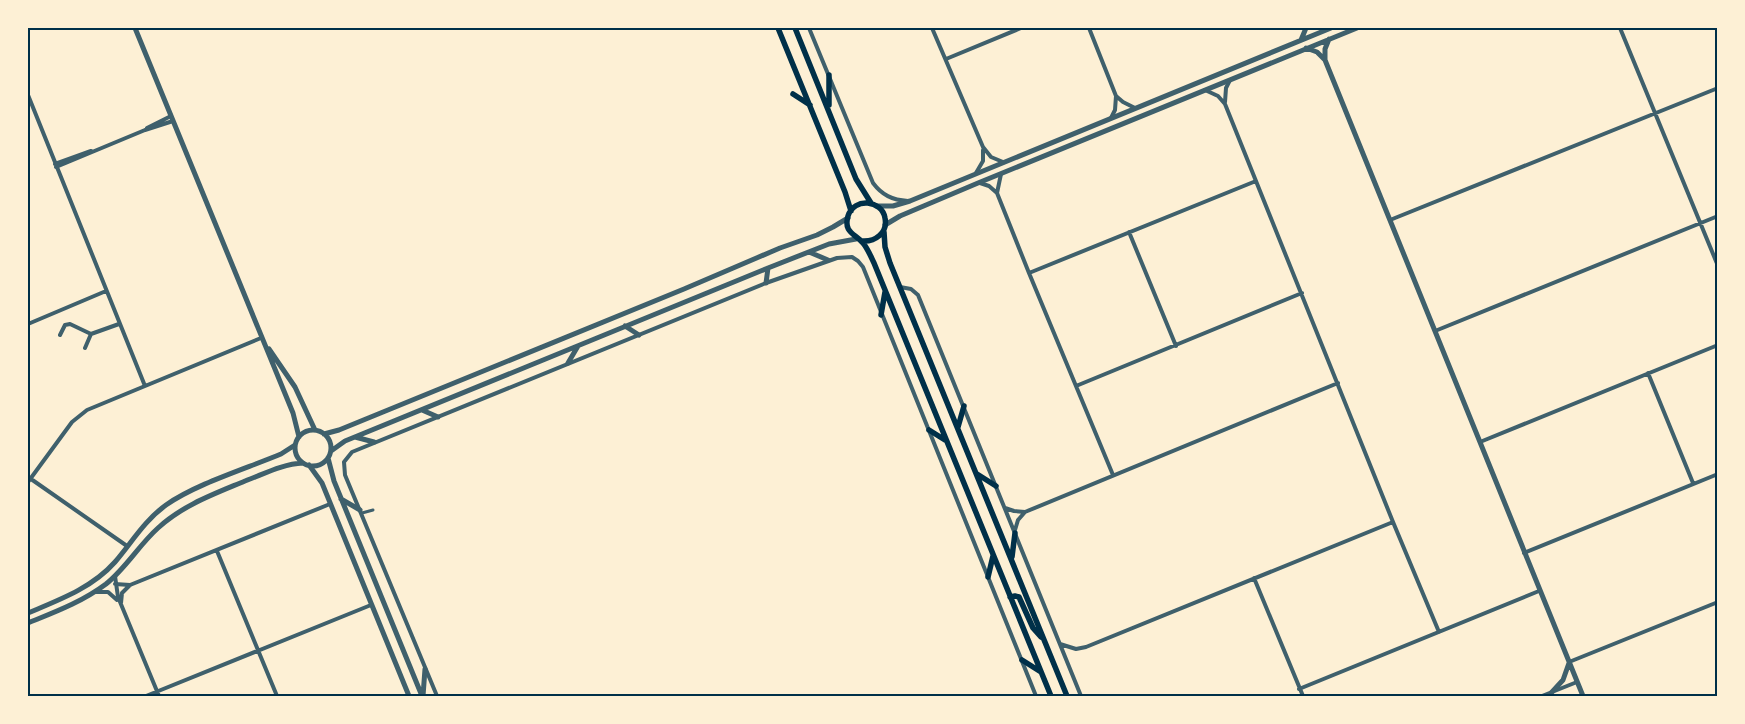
<svg xmlns="http://www.w3.org/2000/svg" width="1745" height="724" font-family="Figtree,sans-serif">
<style>
.lines{fill:none;stroke-linecap:round;stroke-linejoin:round}
.pedestrian{stroke:#3f606c;stroke-width:3}
.minor{stroke:#3f606c;stroke-width:4}
.tertiary{stroke:#3f606c;stroke-width:5}
.secondary{stroke:#003049;stroke-width:5.5}
.neatline{fill:none;stroke:#003049;stroke-width:2}
</style>
<rect width="100%" height="100%" fill="#fdf0d5"/>
<g class="lines">
<!-- pedestrian -->
<path class="pedestrian" d="M362,513L373,510"/>
<!-- minor -->
<path class="minor" d="M809,28L873,183C882,195 892,200 908,201
M932,28L983,147L991,157L1003,162
M1089,28L1116,96L1115,110L1111,118
M1620,28L1718,266
M946,59L1021,28
M1205,90L1218,96L1225,104L1393,522L1439,632
M28,95L145,386
M1116,96L1123,102L1135,108
M1225,102L1226,88L1230,80
M147,128L171,116
M55,164L91,151
M56,167L145,130L173,121
M976,173L983,161V150
M1001,174L997,193L1029,273L1113,475
M980,183L989,186L997,193
M1390,220L1718,88
M1129,232L1176,346
M1029,273L1256,181
M900,287L911,289L918,295L1081,696
M28,324L106,291
M1435,331L1718,216
M60,335L65,325L70,324L91,334
M85,348L91,334L119,324
M1648,373L1693,483
M1076,386L1302,293
M1480,442L1718,345
M31,479L127,546
M28,482L72,422L87,410L261,338
M1005,508L1014,511L1025,512
M1015,530L1018,520L1025,512L1338,383
M217,551L277,696
M1524,553L1718,474
M115,576L118,597L159,696
M1254,578L1303,696
M115,584L130,585
M95,592H108L117,600
M121,603L122,593L130,585L330,504
M1060,644L1076,649L1086,647L1393,522
M1569,662L1718,602
M1299,689L1539,591
M146,696L371,605
M437,696L345,475L344,462L352,452L766,283L837,258L852,257L858,261L863,267L1036,696
M1542,696L1577,682"/>
<!-- tertiary -->
<path class="tertiary" d="M135,28L293,413L299,437
M1301,40L1306,28
M1306,48L1317,52L1325,60L1583,696
M1325,60V49L1329,39
M877,206H893L910,201L1331,28
M885,225L900,216L978,183L1357,28
M809,252L828,260
M766,283L768,268
M625,326L639,335
M269,349L295,387L315,430
M568,363L578,346
M422,410L438,417
M295 448a18 18 0 1 1 36 0a18 18 0 1 1-36 0Z
M324,434L339,430L684,289L780,248L817,235L833,227L848,218
M355,437L374,442
M331,451L345,441L768,268L829,244L856,239
M328,458L334,481L422,696
M309,465L322,483L409,696
M341,499L360,510
M28,613C59,600 92,588 115,562C132,542 145,520 166,505C196,484 245,469 281,454L295,445
M28,623C55,612 82,602 106,584C126,568 139,545 158,528C183,505 214,494 245,481C264,474 282,464 303,463
M1552,692L1563,680L1569,663
M423,696L425,669"/>
<!-- secondary -->
<path class="secondary" d="M778,28L845,192L851,211
M795,28L856,179L871,203
M793,94L810,105
M829,105V75
M884,232L885,247L890,263L1067,696
M862,241C875,242 888,233 885,218C882,200 854,197 848,216C843,233 856,234 863,243C868,249 871,257 874,263L1051,696
M881,315L885,292
M958,427L964,406
M929,430L945,440
M977,474L996,486
M1012,557L1015,533
M988,577L993,556
M1010,597L1015,596L1019,597L1033,628L1041,637
M1022,660L1041,672"/>
</g>
<!-- border -->
<rect width="1745" height="724" fill="none" stroke="#fdf0d5" stroke-width="58"/>
<rect x="29" y="29" width="1687" height="666" class="neatline"/>
</svg>
